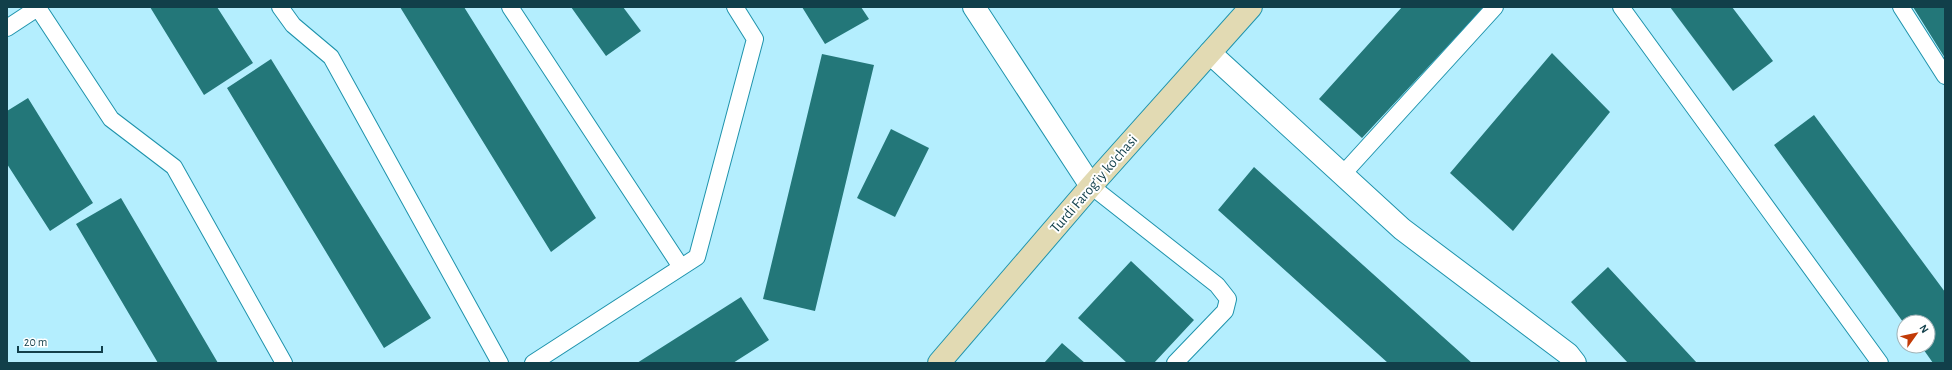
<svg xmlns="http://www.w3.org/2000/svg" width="1952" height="370" font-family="'Alegreya Sans',sans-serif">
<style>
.building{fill:#237779}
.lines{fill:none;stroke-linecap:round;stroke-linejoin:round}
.lane-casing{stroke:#1e93ac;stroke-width:18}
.street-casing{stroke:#1e93ac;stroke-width:24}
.secondary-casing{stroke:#1e93ac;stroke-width:24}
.lane{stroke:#fff;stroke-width:16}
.street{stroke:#fff;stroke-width:22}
.secondary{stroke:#e2dab3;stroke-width:22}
.labels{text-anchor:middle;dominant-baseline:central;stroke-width:4;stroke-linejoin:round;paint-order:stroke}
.street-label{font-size:15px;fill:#113f4a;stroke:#fff}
</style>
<rect width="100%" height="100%" fill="#b4eefe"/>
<!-- building -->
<path class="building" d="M150,7H217L253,63L204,95Z
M400,7H464L596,218L551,252Z
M571,7H623L641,31L606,56Z
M802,7H861L869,19L825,44Z
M1402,7H1484L1362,138L1319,99Z
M1670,7H1732L1773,61L1733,91Z
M1913,7H1945V58Z
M1552,53L1610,112L1513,231L1450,173Z
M822,54L874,65L815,311L763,299Z
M271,59L431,318L384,348L227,88Z
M28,98L93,203L50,231L7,164V111Z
M1814,115L1945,292V363H1933L1921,346H1928V322H1903L1774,145Z
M891,129L929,148L895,217L857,198Z
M1254,167L1472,363H1388L1218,210Z
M121,198L218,363H158L76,224Z
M1131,261L1194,320L1154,363H1127L1078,318Z
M1608,267L1697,363H1628L1571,302Z
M741,297L769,340L733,363H637Z
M1062,343L1085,363H1044Z"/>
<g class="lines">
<!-- lane casing -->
<g class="lane-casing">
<path id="lane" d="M280,7L293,25L331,57L500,363
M510,7L681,267
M1621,7L1880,363
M1901,7L1945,76
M38,8L111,119L174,167L284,363
M7,28L39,7
M1342,175L1495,7
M1091,186L1217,285L1228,299L1225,311L1175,363
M533,363L697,257L755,39L735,7"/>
</g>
<!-- street casing -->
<g class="street-casing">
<path id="street" d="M974,7L1091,186
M1210,53L1402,229L1568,354L1575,363"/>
</g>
<!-- secondary casing -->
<g class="secondary-casing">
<path id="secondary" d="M939,363L1091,186L1251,7"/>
</g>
<!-- lane -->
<use href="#lane" class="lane"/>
<!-- street -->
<use href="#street" class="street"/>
<!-- secondary -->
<use href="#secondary" class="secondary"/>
</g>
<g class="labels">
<!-- street labels -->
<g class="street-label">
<text transform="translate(1094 184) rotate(-49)">Turdi Farog'iy ko'chasi</text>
</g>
</g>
<!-- border -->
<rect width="1952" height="370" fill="none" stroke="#113f4a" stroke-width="16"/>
<!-- north arrow -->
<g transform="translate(1916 334) rotate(57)"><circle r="19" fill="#ffffff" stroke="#a0b2b7"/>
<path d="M0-3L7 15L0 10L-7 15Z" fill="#c23a06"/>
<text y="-6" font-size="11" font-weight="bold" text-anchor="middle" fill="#113f4a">N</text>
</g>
<!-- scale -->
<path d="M18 346v6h84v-6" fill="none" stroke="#113f4a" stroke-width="2"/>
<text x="24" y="346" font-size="12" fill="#113f4a" stroke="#ffffff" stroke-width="3" paint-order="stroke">20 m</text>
</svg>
